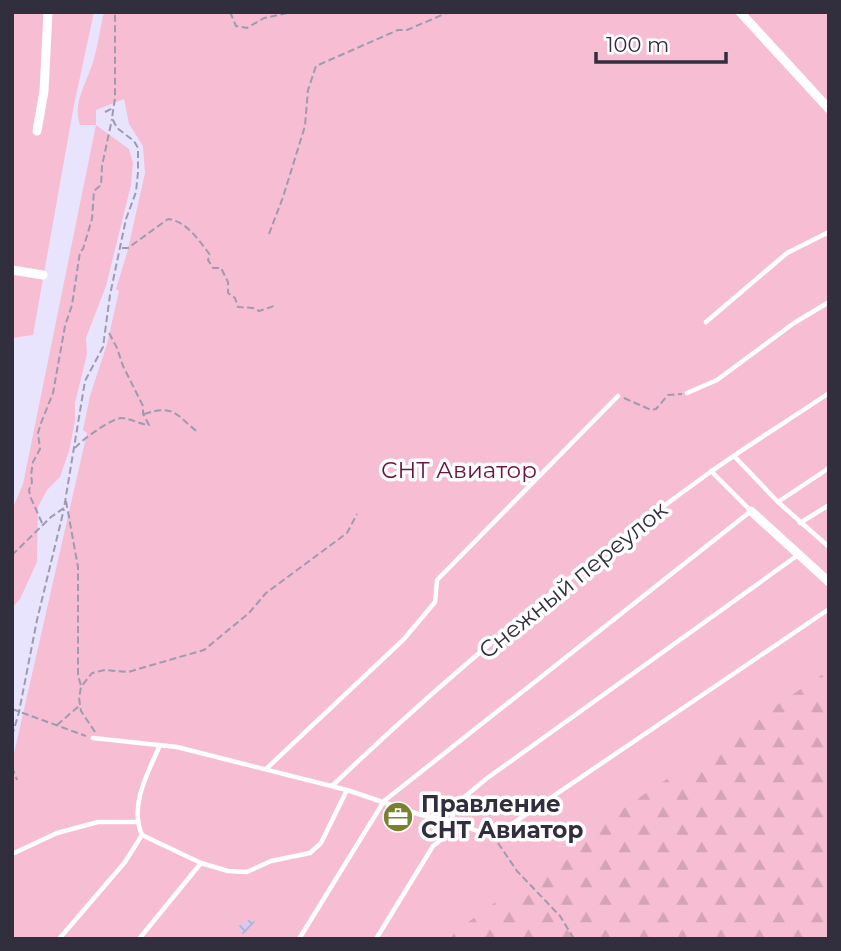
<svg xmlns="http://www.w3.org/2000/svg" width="841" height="951" font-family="Montserrat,sans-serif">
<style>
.green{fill:#f7bdd2}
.forest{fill:url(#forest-firs)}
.building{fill:url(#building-cross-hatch)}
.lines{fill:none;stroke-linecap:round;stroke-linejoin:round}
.path{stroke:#9e9ab0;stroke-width:2;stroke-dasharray:7 3.5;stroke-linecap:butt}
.lane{stroke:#fff;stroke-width:4.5}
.street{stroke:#fff;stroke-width:9}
.labels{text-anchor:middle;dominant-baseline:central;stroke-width:7;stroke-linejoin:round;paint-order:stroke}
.park-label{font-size:23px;fill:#6c1340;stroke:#fff}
.street-label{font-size:23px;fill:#312e3e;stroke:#fff}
.poi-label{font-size:23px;font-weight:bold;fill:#312e3e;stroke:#fff;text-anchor:start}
</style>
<defs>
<pattern id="forest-firs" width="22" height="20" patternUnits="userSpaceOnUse" patternTransform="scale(1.75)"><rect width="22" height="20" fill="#f7bdd2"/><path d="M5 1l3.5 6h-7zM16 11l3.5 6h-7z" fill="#d4a3b5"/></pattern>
<pattern id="building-cross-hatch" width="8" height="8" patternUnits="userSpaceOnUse" patternTransform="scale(1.75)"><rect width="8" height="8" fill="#d3cbf0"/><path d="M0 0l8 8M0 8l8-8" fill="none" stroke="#b6afcf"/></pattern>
</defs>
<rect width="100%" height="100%" fill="#e9e4fd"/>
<!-- green -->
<path class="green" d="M12,12H94L74,105L33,335L12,338Z
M104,12H829V670L612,817L456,932L450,939H12V762L87,433L83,430L90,396L107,344L119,291L116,289L127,253L145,173L143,146L129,124L124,99L96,110V125L129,149L133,163L131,185L106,286L86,338L87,354L75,403V421L69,451L60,477L47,490L38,507L37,562L20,599L12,608V510L23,484L96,125H80C72,102 87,83 93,62C98,46 100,28 104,12Z"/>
<!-- forest -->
<path class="forest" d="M829,670V939H450L455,932L612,816Z"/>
<!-- building -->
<path class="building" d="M252,918L255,922L243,935L237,927Z"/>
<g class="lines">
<!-- path -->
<path class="path" d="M230,12L236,26L247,28L264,18L292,12
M105,112L113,108
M269,234L283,197L305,126L308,90L316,66L398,30H407L449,12
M122,248H128L168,219C186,221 199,240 210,255L208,260L213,268H221L228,282V293L235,298L238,307L253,308L259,311L274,306
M624,398L651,410L656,409L668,395L682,394
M144,414C176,404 175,415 199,433
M75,448C81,440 114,417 122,418C132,419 139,424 149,425L143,414V406L123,366L117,348L108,331
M66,501L78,567V675L81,686
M42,523L30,496L29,490L32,482L31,475L33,462L40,449L38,433L41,423L53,393L65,326L72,305L80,252L83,249L92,219L94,191L101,185L102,166L112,119
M12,555L51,517L64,508L85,381L103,347L110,295L126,219L136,192L138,172V148L134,141L117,128L112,118L115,98V12
M12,709L86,736
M57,725L79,706
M95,732L81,711L79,698L81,687L92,673L105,670L128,672L204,650L249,613L266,593L347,533L357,514
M12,736L19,712L37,620L64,509
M12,767L17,780
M498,843L517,871L560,916L574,939"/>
<!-- lane -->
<path class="lane" d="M706,322L787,253L829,232
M687,393L717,380L794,323L829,302
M734,456L778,502L829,547
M778,502L829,468
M800,523L829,505
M93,738L177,747L347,790L421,815L451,821L493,837L829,609
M266,769L404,639L435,602L437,580L618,396
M333,785C450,673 577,568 709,473C748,445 789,420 829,393
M142,835C129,805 148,773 160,745
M12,854L57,833L98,822H136
M59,939L125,862L142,835L201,863
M139,939L201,863L228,871L247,872L271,861L310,853L321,843L347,790
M299,939L384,801L751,511L711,471
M376,939L433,846L447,835L456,804L486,779L798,555"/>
<!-- street -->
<path class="street" d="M740,12L829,109
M37,131L44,91L48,12
M12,270L43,275
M751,511L829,582"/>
</g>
<!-- icons -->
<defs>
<g id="office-disc" transform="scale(1.575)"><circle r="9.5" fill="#78822e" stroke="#fff"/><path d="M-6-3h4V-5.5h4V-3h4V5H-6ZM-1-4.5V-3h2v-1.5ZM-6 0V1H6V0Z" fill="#fff"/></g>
</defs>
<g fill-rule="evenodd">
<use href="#office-disc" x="398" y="817"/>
</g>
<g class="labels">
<!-- park labels -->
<g class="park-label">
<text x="459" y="470">СНТ Авиатор</text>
</g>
<!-- street labels -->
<g class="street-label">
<text transform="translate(573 580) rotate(-39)">Снежный переулок</text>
</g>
<!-- poi labels -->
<g class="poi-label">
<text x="421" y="804">Правление<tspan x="421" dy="26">СНТ Авиатор</tspan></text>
</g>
</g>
<!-- border -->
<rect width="841" height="951" fill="none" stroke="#312e3e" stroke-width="28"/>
<!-- scale -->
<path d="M596 52v10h130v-10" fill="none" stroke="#312e3e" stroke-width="3.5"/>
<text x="606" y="52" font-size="21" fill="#312e3e" stroke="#ffffff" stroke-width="5" paint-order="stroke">100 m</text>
</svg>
